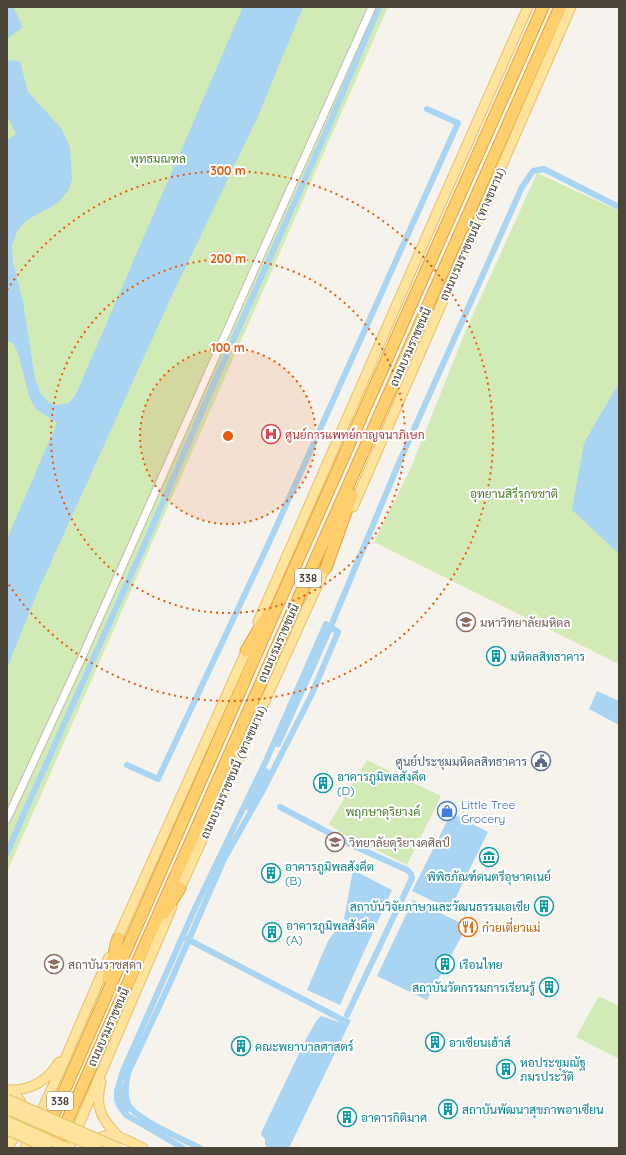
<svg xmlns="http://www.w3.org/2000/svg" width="626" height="1155" font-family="Quicksand,Sarabun,sans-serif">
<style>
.green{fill:#d2eab5}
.water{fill:#a9d4f2}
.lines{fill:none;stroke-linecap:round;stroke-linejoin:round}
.canal{stroke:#a9d4f2;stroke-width:6}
.minor-casing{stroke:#c2bbae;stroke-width:9}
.major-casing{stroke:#e6c16a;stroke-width:11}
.highway-casing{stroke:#e0a43c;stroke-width:13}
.minor{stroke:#fff;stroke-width:7}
.major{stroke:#ffe39c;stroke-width:9}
.highway{stroke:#ffcf6e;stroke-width:11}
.major-bridge-casing{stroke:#e6c16a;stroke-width:11;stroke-linecap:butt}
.major-bridge{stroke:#ffe39c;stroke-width:9}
.ring{fill:none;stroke:#e8590c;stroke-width:2;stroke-dasharray:2 4}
.labels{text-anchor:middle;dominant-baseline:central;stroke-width:4;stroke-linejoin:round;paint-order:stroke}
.shield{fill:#fff;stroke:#817c74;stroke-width:1}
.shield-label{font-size:11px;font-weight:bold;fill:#4b4439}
.park-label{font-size:12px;fill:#4a7f2a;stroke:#fff}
.street-label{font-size:12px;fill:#4b4439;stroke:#fff}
.health-label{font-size:12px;fill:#be3a42;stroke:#fff;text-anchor:start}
.education-label{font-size:12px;fill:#785e54;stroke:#fff;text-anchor:start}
.culture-label{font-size:12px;fill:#0d838f;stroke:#fff;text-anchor:start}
.service-label{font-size:12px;fill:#4e5e75;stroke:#fff;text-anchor:end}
.shop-label{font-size:12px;fill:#366cbe;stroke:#fff;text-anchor:start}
.food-label{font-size:12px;fill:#c56008;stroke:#fff;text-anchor:start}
.centre{fill:#e8590c;stroke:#fff;stroke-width:2}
.ring-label{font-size:12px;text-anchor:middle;font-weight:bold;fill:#e8590c;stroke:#fff;stroke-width:4;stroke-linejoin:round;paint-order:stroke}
</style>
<rect width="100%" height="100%" fill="#f6f3ec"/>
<!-- green -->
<path class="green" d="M7,7H388L7,872Z
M537,173L619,211V664L374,542L410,470L466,330Z
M367,760L441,796L407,865L343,834L329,824Z
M599,996L619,1006V1059L576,1037Z"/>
<!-- water -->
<path class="water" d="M7,7H13L23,27L7,39Z
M243,7H303L259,114L168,304L38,591L7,668V539L57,423L36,409L30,399L18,353L13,343L7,341V140L16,134L7,116V60L20,61L28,92L61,128L70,147L72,180L68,191L58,203L27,220L17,231L12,246L13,262L23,302L35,379L40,393L49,403L58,405L69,403L76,394Z
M619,383V554L572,510L584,443Z
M597,691L619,701V725L589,709Z
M451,813L488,832L450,909L412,891Z
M353,870L392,890L340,1005L307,990L328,941L340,925L343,929L348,926V921L344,919Z
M413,900L467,926L427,1000L377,976Z
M321,1016L339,1022L341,1017L351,1020L289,1148H267L265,1144V1139L261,1135L262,1131L306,1039L317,1020Z"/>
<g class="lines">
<!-- canal -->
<path class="canal" d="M278,744L328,633L398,465L522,187L533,171L544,169L619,207
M127,765L158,779L268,545L458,123L427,109
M280,807L354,846L407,870L411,874L412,878L347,1015
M249,808L266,771
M7,853L22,818L151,530L211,390L326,132L379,7
M187,939L345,1021
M122,1087V1100L126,1111
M183,1148L126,1115L120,1107L117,1100V1091L123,1071L196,906L266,761L326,624L338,632L311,696L263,790L224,859L169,985L129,1071C126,1081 124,1094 128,1104C135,1119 184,1140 200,1148"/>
<!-- minor casing -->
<g class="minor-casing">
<path id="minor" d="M7,819L82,657L267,241L372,7"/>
</g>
<!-- major casing -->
<g class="major-casing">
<path id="major" d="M353,507L571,7
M258,622L428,233L528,7
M178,893L328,562
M115,944L249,645
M101,1082C94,1107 102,1120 119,1137
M7,1090C30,1091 47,1082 59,1062
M93,1142C110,1128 126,1140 143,1148
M7,1147C18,1135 30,1113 18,1098C15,1095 11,1093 8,1090
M25,1148L65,1059L109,957
M69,1148L172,907"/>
</g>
<!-- highway casing -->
<g class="highway-casing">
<path id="highway" d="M326,568L352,495
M246,651L267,615
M164,913L180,888
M108,978L118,938
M40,1146L273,616L543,7
M55,1148L560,7"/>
</g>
<!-- minor -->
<use href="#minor" class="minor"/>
<!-- major -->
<use href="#major" class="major"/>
<!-- highway -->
<use href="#highway" class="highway"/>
<!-- major-bridge casing -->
<g class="major-bridge-casing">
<path id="major-bridge" d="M7,1099L119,1148
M7,1109L97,1148
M7,1121L67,1148
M7,1130L47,1148"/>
</g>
<!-- major-bridge -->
<use href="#major-bridge" class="major-bridge"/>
</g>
<!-- distance rings -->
<circle cx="228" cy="436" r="88" fill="#e8590c" fill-opacity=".12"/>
<g class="ring">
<circle cx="228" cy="436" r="88"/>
<circle cx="228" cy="436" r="177"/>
<path d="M7 290A265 265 0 1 1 7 582"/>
</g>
<!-- icons -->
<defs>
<g id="hospital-ring" transform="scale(1)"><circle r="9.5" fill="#fff" stroke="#e0444e" stroke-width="1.5"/><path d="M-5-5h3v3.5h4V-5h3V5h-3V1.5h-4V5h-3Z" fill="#e0444e"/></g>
<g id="university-ring" transform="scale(1)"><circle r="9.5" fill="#fff" stroke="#8d6e63" stroke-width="1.5"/><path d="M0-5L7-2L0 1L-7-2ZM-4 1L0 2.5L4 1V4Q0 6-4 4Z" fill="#8d6e63"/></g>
<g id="building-ring" transform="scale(1)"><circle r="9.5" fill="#fff" stroke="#0f9aa8" stroke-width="1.5"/><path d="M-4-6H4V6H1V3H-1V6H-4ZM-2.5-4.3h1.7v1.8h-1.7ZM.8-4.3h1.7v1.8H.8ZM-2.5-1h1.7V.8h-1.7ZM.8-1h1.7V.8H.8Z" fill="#0f9aa8"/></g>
<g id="civic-ring" transform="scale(1)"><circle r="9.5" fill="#fff" stroke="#5c6f8a" stroke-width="1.5"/><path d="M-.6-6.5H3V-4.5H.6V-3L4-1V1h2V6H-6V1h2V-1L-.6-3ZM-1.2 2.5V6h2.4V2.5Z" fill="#5c6f8a"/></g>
<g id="shop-ring" transform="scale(1)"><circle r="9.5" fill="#fff" stroke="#3f7fe0" stroke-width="1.5"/><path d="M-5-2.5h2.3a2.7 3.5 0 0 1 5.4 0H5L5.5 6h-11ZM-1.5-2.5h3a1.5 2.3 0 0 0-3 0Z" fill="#3f7fe0"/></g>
<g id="museum-ring" transform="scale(1)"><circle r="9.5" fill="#fff" stroke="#0f9aa8" stroke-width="1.5"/><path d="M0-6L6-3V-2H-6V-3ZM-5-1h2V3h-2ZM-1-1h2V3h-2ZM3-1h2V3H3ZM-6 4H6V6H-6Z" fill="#0f9aa8"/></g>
<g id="restaurant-ring" transform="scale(1)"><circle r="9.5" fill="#fff" stroke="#e8710a" stroke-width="1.5"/><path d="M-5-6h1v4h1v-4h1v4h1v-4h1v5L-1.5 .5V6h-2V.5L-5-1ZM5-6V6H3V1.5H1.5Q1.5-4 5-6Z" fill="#e8710a"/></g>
</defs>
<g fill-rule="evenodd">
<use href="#hospital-ring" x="271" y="434"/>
<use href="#university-ring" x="466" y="622"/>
<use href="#building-ring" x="496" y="656"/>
<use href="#civic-ring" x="541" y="761"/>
<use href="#building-ring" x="323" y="783"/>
<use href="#shop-ring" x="447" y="811"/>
<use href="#university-ring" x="335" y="842"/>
<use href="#museum-ring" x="489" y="857"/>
<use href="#building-ring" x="271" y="873"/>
<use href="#building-ring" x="544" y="906"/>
<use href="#restaurant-ring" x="468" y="927"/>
<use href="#building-ring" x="272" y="932"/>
<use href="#university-ring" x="54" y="964"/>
<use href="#building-ring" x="445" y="964"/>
<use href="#building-ring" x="549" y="987"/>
<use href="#building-ring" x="435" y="1042"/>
<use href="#building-ring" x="241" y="1046"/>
<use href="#building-ring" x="506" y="1069"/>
<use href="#building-ring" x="448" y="1109"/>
<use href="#building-ring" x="347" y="1117"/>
</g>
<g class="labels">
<!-- shield labels -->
<g class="shield">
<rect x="295" y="569" width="26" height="18" rx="3"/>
<rect x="47" y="1092" width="26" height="18" rx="3"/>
</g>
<g class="shield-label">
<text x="308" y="578">338</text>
<text x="60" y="1101">338</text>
</g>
<!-- park labels -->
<g class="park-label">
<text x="158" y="158">พุทธมณฑล</text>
<text x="514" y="493">อุทยานสิรีรุกขชาติ</text>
<text x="383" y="811">พฤกษาดุริยางค์</text>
</g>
<!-- street labels -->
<g class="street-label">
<text transform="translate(472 234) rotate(-66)">ถนนบรมราชชนนี (ทางขนาน)</text>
<text transform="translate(410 347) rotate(-66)">ถนนบรมราชชนนี</text>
<text transform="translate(278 643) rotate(-66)">ถนนบรมราชชนนี</text>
<text transform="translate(233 772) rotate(-66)">ถนนบรมราชชนนี (ทางขนาน)</text>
<text transform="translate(108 1027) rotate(-66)">ถนนบรมราชชนนี</text>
</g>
<!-- health labels -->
<g class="health-label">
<text x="285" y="434">ศูนย์การแพทย์กาญจนาภิเษก</text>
</g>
<!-- education labels -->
<g class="education-label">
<text x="480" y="622">มหาวิทยาลัยมหิดล</text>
<text x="349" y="842">วิทยาลัยดุริยางคศิลป์</text>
<text x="68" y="964">สถาบันราชสุดา</text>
</g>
<!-- culture labels -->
<g class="culture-label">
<text x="510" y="656">มหิดลสิทธาคาร</text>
<text x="337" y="776">อาคารภูมิพลสังคีต<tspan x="337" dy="14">(D)</tspan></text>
<text x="285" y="866">อาคารภูมิพลสังคีต<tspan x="285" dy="14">(B)</tspan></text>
<text x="489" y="876" text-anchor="middle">พิพิธภัณฑ์ดนตรีอุษาคเนย์</text>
<text x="530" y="906" text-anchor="end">สถาบันวิจัยภาษาและวัฒนธรรมเอเชีย</text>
<text x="286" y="925">อาคารภูมิพลสังคีต<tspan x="286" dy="14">(A)</tspan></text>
<text x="459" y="964">เรือนไทย</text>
<text x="535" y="987" text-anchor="end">สถาบันวัตกรรมการเรียนรู้</text>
<text x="449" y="1042">อาเซียนเฮ้าส์</text>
<text x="255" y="1046">คณะพยาบาลศาสตร์</text>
<text x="520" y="1062">หอประชุมณัฐ<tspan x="520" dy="14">ภมรประวัติ</tspan></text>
<text x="462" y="1109">สถาบันพัฒนาสุขภาพอาเซียน</text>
<text x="361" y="1117">อาคารกิติมาศ</text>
</g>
<!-- service labels -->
<g class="service-label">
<text x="527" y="761">ศูนย์ประชุมมหิดลสิทธาคาร</text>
</g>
<!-- shop labels -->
<g class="shop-label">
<text x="461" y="804">Little Tree<tspan x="461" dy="14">Grocery</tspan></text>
</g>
<!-- food labels -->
<g class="food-label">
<text x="482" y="927">ก๋วยเตี๋ยวแม่</text>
</g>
</g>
<circle cx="228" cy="436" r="6" class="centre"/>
<g class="ring-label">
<text x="228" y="175">300 m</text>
<text x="228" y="263">200 m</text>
<text x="228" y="352">100 m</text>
</g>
<!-- border -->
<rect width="626" height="1155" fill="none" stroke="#4b4439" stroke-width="16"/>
</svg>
